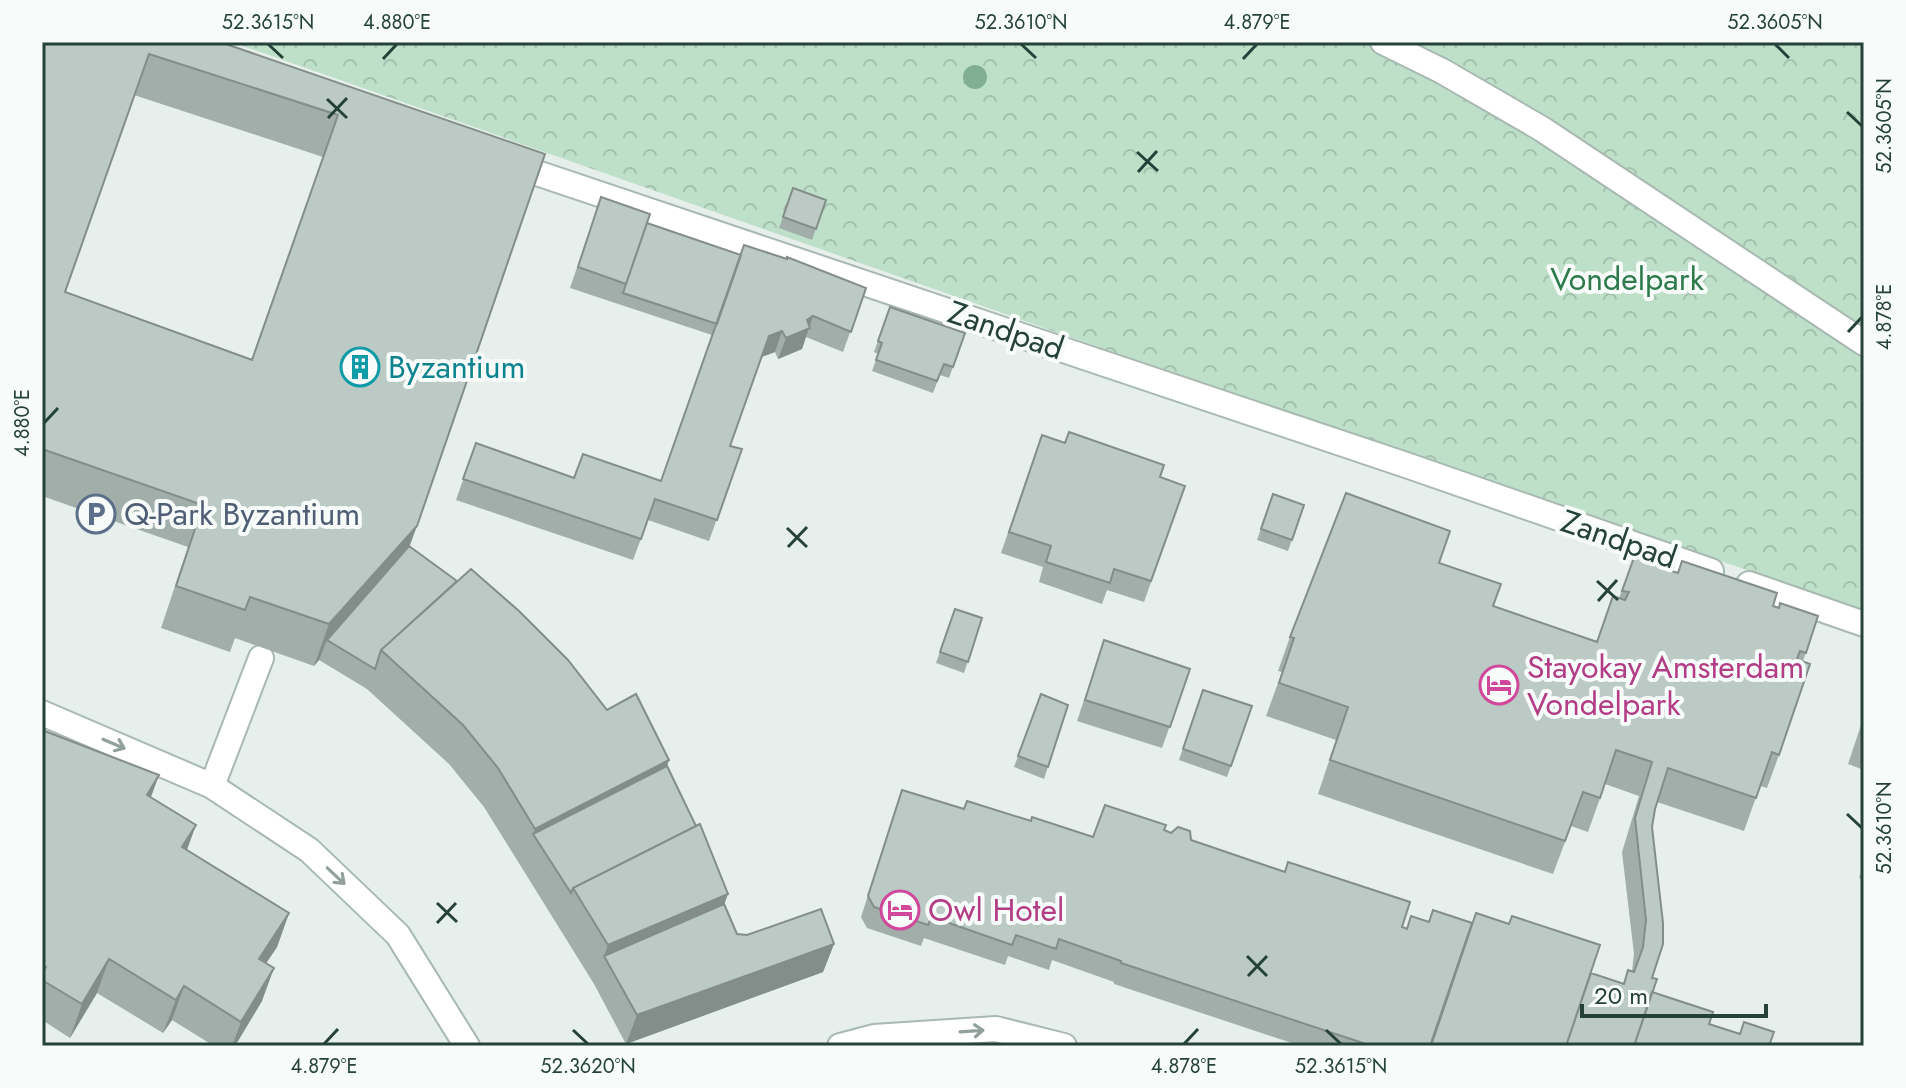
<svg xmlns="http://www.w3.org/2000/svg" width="1906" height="1088" font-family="Jost,sans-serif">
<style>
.park{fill:url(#park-crowns)}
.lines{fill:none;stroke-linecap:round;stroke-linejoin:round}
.minor-casing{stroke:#a8b8b2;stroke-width:28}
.minor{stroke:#fff;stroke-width:24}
.tree{fill:#80af93}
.wall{fill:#a1aea9;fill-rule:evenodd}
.shaded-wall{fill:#838d89}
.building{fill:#bbcac4;stroke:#838d89;stroke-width:2;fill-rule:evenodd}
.oneway{stroke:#92a09c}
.ticks{fill:none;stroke:#24423a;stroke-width:3}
.labels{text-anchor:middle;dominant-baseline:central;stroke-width:8;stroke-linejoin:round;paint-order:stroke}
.park-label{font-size:32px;fill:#2d7a4b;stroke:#f7fbf9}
.street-label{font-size:32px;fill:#24423a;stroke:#f7fbf9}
.culture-label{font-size:32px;fill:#0d838f;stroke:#f7fbf9;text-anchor:start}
.service-label{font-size:32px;fill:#4e5e75;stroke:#f7fbf9;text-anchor:start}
.hotel-label{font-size:32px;fill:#b23c85;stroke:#f7fbf9;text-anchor:start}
.neatline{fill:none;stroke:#24423a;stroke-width:3}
.ticks-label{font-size:20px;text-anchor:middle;fill:#24423a}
</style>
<defs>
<pattern id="park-crowns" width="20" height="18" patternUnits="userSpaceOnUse" patternTransform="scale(2)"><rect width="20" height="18" fill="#bfe0c8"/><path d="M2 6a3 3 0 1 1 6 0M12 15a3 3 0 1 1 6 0" fill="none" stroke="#a4c1ad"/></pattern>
</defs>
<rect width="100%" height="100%" fill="#e6efeb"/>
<!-- park -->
<path class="park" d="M232,42H1864V610L1272,408Z"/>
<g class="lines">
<!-- minor casing -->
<g class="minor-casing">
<path id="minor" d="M1383,42L1442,71L1542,129L1864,343
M510,164L1406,465L1711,571
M1749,584L1864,624
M42,713L212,786L309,850L398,935L467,1046
M212,786L261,658
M840,1046L874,1037L996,1029L1064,1046"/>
</g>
<!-- minor -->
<use href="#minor" class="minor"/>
</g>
<!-- trees -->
<circle class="tree" cx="975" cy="77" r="12"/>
<!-- wall -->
<path class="wall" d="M42,42H220L545,154L409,546L669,760L667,766L737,934L834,944L823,972L626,1044L594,984L484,807L449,764L367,689L319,660L314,666L235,638L230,652L161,628L188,547L42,496ZM134,95L323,157L252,359L65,292Z
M793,188L826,200L812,240L779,228Z
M601,197L647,223L741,255L866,288L843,352L806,337L802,349L778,359L775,352L761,357L730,446L742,449L709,541L648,520L633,560L456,500L476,443L574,478L661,481L712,335L570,288Z
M890,307L965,333L949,378L940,375L933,393L872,371L878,354L874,352Z
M1042,435L1185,486L1144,602L1107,590L1102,604L1039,582L1043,567L1001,553Z
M1273,494L1304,505L1288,551L1257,540Z
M1636,552L1672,572L1778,608L1818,616L1803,661L1779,755L1767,788L1760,786L1744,831L1657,802L1652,827V992L1709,1024L1769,1046H1301L1114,984V982L1052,960L1049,970L1008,956L1005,965L924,938L921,946L867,928L861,917L902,790L964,809L1030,821L1032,817L1093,837L1164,830L1191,840L1402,927L1589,980L1623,984L1632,971L1634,954L1622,852L1639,796L1605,784L1588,832L1571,826L1553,874L1318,794L1336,740L1266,716L1282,672L1278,671L1290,637L1439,563L1493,606L1597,641L1619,598Z
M955,609L982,618L964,673L936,663Z
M1104,640L1190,669L1162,748L1077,721Z
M1203,690L1252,706L1227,777L1179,760Z
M1041,694L1068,705L1044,779L1014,767Z
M1864,716V770L1848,764Z
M42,730L151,797L187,850L289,913L277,947L266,963L262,1001L235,1046H214L172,1020L163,1033L97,993L70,1038L42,1020Z
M1864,863V880L1859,878Z"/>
<!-- shaded-wall -->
<path class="shaded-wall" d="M813,316L802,349L778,359L786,338Z
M782,331L775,352L761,357L769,336Z
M417,526L402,567L327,640L319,660L314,666L329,624Z
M669,760L655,799L533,834L535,829Z
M159,775L147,808V795Z
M196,825L184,858L182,847Z
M728,894L714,933L604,956L594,984L608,945Z
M289,913L277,947L247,992L259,959Z
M834,944L823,972L626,1044L637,1015Z
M109,959L97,993L70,1038L82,1004Z
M274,968L262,1001L235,1046H232L241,1022Z
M184,986L172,1020L163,1033L176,1000Z"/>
<!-- building -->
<path class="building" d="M42,42H220L545,154L417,526L329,624L250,597L245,610L176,586L203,505L42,449ZM149,54L338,115L252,360L65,292Z
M793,188L826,200L816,229L783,217Z
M601,197L650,214L626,284L578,267Z
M647,223L741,255L717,324L623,293Z
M744,245L787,259V257L866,288L851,332L813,316L807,320L810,328L786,338L782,331L769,336L730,446L742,449L717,520L655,499L641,539L463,479L476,443L574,478L583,454L661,481Z
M890,307L965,333L953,367L944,364L937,381L876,360L882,343L878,341Z
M1069,432L1164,465L1160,477L1185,486L1151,581L1114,569L1110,583L1046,562L1051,546L1009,532L1042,435L1065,443Z
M1346,493L1450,531L1439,563L1501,584L1493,606L1597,642L1613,596L1625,600L1629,592L1622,591L1636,552L1674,566L1671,571L1678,573L1682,561L1777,593L1773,606L1779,608L1780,603L1818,616L1806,653L1800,651L1797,659L1810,664L1779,755L1772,752L1756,798L1668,768L1655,809L1652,827L1663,923V944L1652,978L1657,979L1634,1046H1566L1591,973L1624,984L1628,970L1634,972L1643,947L1646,920L1635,818L1652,762L1616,750L1600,798L1583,792L1565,841L1330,760L1348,707L1279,683L1294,638L1290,637Z
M1273,494L1304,505L1292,540L1261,529Z
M409,546L457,581L381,650L375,669L327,640Z
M471,569L519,611L568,660L607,710L636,694L669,760L535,829L498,768L463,725L381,650Z
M955,609L982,618L968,662L940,652Z
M1104,640L1190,669L1170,727L1085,700Z
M1203,690L1252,706L1231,766L1183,749Z
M1041,694L1068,705L1048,767L1018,756Z
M42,730L159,775L147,795L196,825L182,847L289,913L259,959L274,968L241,1022L184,986L176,1000L109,959L82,1004L42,980V973L46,967L42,965Z
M667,766L696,826L573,888L571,893L533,834Z
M902,790L964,809L967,801L1031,821L1032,817L1093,837L1105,805L1166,825L1164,830L1171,833L1178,827L1190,831L1191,840L1285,872L1288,862L1410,902L1402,927L1407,929L1411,916L1429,922L1433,910L1472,923L1430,1046H1372L1121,963V961L1059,939L1056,949L1016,935L1012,945L932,917L928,925L874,907L868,896Z
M700,824L728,894L608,945L573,888Z
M724,904L737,934L747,935L821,909L834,944L637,1015L604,956Z
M1476,913L1509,924L1512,916L1600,945L1566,1046H1431Z
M1652,992L1713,1012L1709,1024L1740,1034L1744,1022L1774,1032L1769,1046H1634Z"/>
<!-- one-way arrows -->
<defs><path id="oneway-shaft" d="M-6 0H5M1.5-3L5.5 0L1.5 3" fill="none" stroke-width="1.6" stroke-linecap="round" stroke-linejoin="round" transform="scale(2)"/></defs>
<g class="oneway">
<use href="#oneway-shaft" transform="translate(114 744) rotate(23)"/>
<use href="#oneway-shaft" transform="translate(336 876) rotate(43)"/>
<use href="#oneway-shaft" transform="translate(972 1031) rotate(-4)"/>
</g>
<!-- ticks -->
<path class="ticks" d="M268,44L283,58M1021,44L1036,58M1775,44L1789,58M383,59L397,44M1243,59L1257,44M327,99L347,118M1847,112L1862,126M328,118L347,98M1137,152L1158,171M1138,172L1157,151M1848,332L1862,317M44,423L58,408M787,528L807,547M788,547L807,527M1597,581L1618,600M1598,601L1617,580M1847,814L1862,828M437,903L457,922M437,923L456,903M1247,956L1267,976M1248,976L1267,956M573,1030L588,1044M1326,1030L1341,1044M324,1044L338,1029M1184,1044L1198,1029"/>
<!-- icons -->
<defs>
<g id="building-ring" transform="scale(2)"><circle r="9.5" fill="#f7fbf9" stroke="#0f9aa8" stroke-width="1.5"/><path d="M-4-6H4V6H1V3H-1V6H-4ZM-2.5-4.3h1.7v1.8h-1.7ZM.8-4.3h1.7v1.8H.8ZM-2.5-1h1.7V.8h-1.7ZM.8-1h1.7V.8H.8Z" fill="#0f9aa8"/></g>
<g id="parking-ring" transform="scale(2)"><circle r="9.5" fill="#f7fbf9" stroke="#5c6f8a" stroke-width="1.5"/><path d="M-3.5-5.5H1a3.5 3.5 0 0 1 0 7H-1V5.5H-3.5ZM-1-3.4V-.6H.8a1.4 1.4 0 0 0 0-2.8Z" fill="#5c6f8a"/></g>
<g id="hotel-ring" transform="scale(2)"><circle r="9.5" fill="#f7fbf9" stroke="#d1479c" stroke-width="1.5"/><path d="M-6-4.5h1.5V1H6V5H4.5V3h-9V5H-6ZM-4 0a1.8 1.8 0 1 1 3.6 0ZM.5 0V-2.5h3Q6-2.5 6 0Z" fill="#d1479c"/></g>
</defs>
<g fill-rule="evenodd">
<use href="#building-ring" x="360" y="367"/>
<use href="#parking-ring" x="96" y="514"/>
<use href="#hotel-ring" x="1499" y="685"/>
<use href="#hotel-ring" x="900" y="910"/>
</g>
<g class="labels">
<!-- park labels -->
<g class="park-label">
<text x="1627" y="279">Vondelpark</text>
</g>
<!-- street labels -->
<g class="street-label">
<text transform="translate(1006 330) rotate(19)">Zandpad</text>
<text transform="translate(1619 539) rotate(19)">Zandpad</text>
</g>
<!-- culture labels -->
<g class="culture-label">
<text x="388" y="367">Byzantium</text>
</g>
<!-- service labels -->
<g class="service-label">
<text x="124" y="514">Q-Park Byzantium</text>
</g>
<!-- hotel labels -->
<g class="hotel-label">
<text x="1527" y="667">Stayokay Amsterdam<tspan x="1527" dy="37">Vondelpark</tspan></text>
<text x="928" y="910">Owl Hotel</text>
</g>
</g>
<!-- border -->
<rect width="1906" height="1088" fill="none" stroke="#f7fbf9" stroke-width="88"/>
<!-- scale -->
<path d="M1582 1004v12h184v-12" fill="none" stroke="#24423a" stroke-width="4"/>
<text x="1594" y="1004" font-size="24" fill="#24423a" stroke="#f7fbf9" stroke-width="6" paint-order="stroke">20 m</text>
<rect x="44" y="44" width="1818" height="1000" class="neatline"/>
<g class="ticks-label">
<text x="268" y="29">52.3615°N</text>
<text x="397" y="29">4.880°E</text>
<text x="1021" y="29">52.3610°N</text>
<text x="1257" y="29">4.879°E</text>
<text x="1775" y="29">52.3605°N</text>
<text transform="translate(1884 126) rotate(-90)" y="7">52.3605°N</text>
<text transform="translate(1884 317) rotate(-90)" y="7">4.878°E</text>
<text transform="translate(22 423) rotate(-90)" y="7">4.880°E</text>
<text transform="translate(1884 828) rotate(-90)" y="7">52.3610°N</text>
<text x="324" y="1073">4.879°E</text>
<text x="588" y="1073">52.3620°N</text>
<text x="1184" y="1073">4.878°E</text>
<text x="1341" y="1073">52.3615°N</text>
</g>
</svg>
